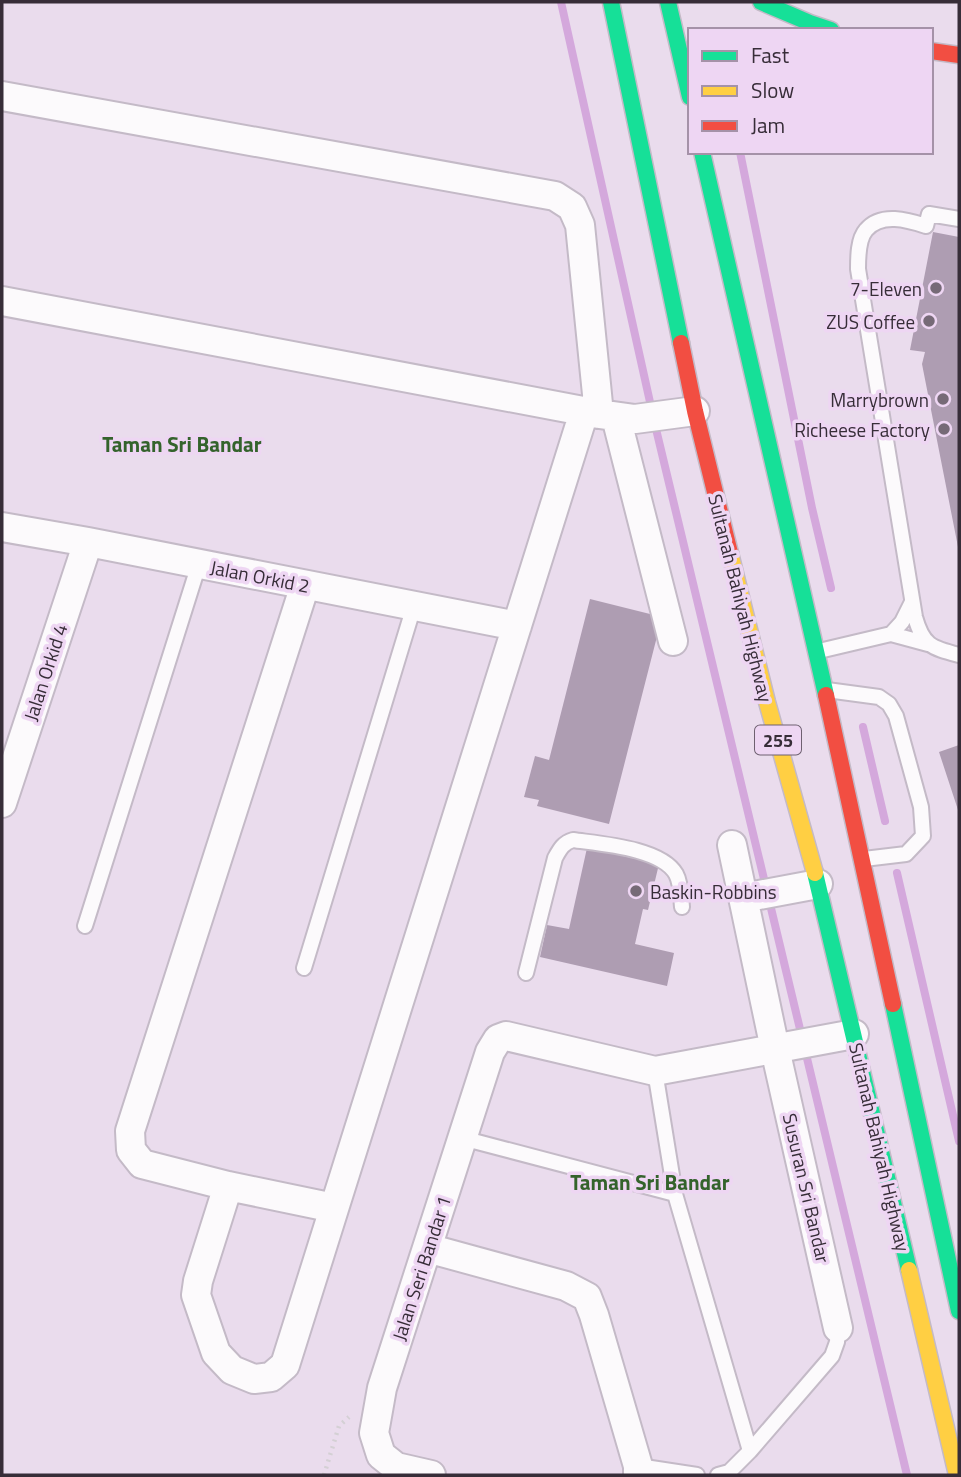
<svg xmlns="http://www.w3.org/2000/svg" width="961" height="1477" font-family="'Titillium Web',sans-serif">
<style>
.lines{fill:none;stroke-linecap:round;stroke-linejoin:round}
.stream{stroke:#d4a8dc;stroke-width:8}
.building{fill:#ae9db2}
.lane-casing{stroke:#c4bac7;stroke-width:18}
.street-casing{stroke:#c4bac7;stroke-width:32}
.fast-casing{stroke:#c4bac7;stroke-width:19}
.slow-casing{stroke:#c4bac7;stroke-width:19}
.jam-casing{stroke:#c4bac7;stroke-width:19}
.path{stroke:#d4d0d4;stroke-width:4.5;stroke-dasharray:2 5;stroke-linecap:butt}
.lane{stroke:#fcfafc;stroke-width:14}
.street{stroke:#fcfafc;stroke-width:28}
.fast{stroke:#16e098;stroke-width:16}
.slow{stroke:#ffcf43;stroke-width:16}
.jam{stroke:#f24e42;stroke-width:16}
.poi-dot{fill:#766a77;stroke:#eed6f3;stroke-width:2.5}
.labels{text-anchor:middle;dominant-baseline:central;stroke-width:7;stroke-linejoin:round;paint-order:stroke}
.shield{fill:#eed6f3;stroke:#6e6070;stroke-width:2}
.shield-label{font-size:18px;font-weight:bold;fill:#372d38}
.poi-label{font-size:19px;fill:#372d38;stroke:#eed6f3;text-anchor:end}
.street-label{font-size:19px;fill:#372d38;stroke:#eed6f3}
.neighbourhood-label{font-size:21px;font-weight:bold;fill:#34632c;stroke:#eed6f3}
</style>
<rect width="100%" height="100%" fill="#eadced"/>
<g class="lines">
<!-- stream -->
<path class="stream" d="M561,2L656,429L907,1475
M740,152L812,508L831,588
M863,727L885,821
M897,873L959,1141"/>
</g>
<!-- building -->
<path class="building" d="M933,232L959,237V547H958L922,364L925,352L910,350Z
M590,599L662,617L609,824L537,806L539,800L524,797L535,756L549,760Z
M959,745V813L939,752Z
M587,848L659,864L648,910L643,909L635,944L674,953L667,986L540,957L547,925L569,929Z"/>
<g class="lines">
<!-- lane casing -->
<g class="lane-casing">
<path id="lane" d="M959,219L929,214L926,226C908,220 881,212 866,230C858,239 858,257 858,269L915,617C923,646 932,648 959,655
M891,634L902,622L912,602
M819,651L891,634L928,644
M827,690L879,697L889,704L896,716L921,807L923,836L906,854L864,859
M85,926L199,564
M304,968L414,606
M526,973L555,858C560,849 563,843 573,840C601,844 661,848 676,874C681,883 681,897 682,907
M655,1071L675,1194L750,1451
M462,1138L675,1194
M638,1466L697,1475
M718,1475L729,1472L750,1451L832,1356L837,1342L838,1328"/>
</g>
<!-- street casing -->
<g class="street-casing">
<path id="street" d="M2,96L555,196L572,207L580,225L599,414
M2,301L599,414L635,419L695,411
M616,417L673,641
M2,527L88,542L517,626
M305,585L130,1131L131,1150L142,1164L228,1186L334,1208
M2,803L88,542
M732,845L775,1049L838,1328
M743,898L818,884
M228,1186L198,1281L196,1295L216,1353L232,1370L254,1379L271,1377L285,1365L584,412
M427,1248L566,1286L587,1297L594,1315L638,1466V1475
M431,1475L396,1467L381,1455L374,1433L382,1388L490,1052L498,1039L506,1036L655,1071L854,1034"/>
</g>
<!-- fast casing -->
<g class="fast-casing">
<path id="fast" d="M611,2L681,343
M668,2L690,97
M761,2L810,23L831,30
M702,152L826,695
M815,873L909,1270
M893,1004L959,1311"/>
</g>
<!-- slow casing -->
<g class="slow-casing">
<path id="slow" d="M730,553L767,702L815,873
M909,1270L957,1475"/>
</g>
<!-- jam casing -->
<g class="jam-casing">
<path id="jam" d="M931,51L959,55
M681,343L695,411L730,553
M826,695L893,1004"/>
</g>
<!-- path -->
<path class="path" d="M324,1475L339,1426L349,1417"/>
<!-- lane -->
<use href="#lane" class="lane"/>
<!-- street -->
<use href="#street" class="street"/>
<!-- fast -->
<use href="#fast" class="fast"/>
<!-- slow -->
<use href="#slow" class="slow"/>
<!-- jam -->
<use href="#jam" class="jam"/>
</g>
<!-- markers -->
<g class="poi-dot">
<circle cx="936" cy="288" r="7"/>
<circle cx="929" cy="321" r="7"/>
<circle cx="943" cy="399" r="7"/>
<circle cx="944" cy="429" r="7"/>
<circle cx="636" cy="891" r="7"/>
</g>
<g class="labels">
<!-- shield labels -->
<rect class="shield" x="755" y="725.5" width="46" height="29" rx="5"/>
<g class="shield-label">
<text x="778" y="740">255</text>
</g>
<!-- poi labels -->
<g class="poi-label">
<text x="922" y="288">7-Eleven</text>
<text x="915" y="321">ZUS Coffee</text>
<text x="929" y="399">Marrybrown</text>
<text x="930" y="429">Richeese Factory</text>
<text x="650" y="891" text-anchor="start">Baskin-Robbins</text>
</g>
<!-- street labels -->
<g class="street-label">
<text transform="translate(260 576) rotate(11)">Jalan Orkid 2</text>
<text transform="translate(741 598) rotate(76)">Sultanah Bahiyah Highway</text>
<text transform="translate(45 672) rotate(-72)">Jalan Orkid 4</text>
<text transform="translate(880 1147) rotate(77)">Sultanah Bahiyah Highway</text>
<text transform="translate(807 1188) rotate(77)">Susuran Sri Bandar</text>
<text transform="translate(421 1268) rotate(-72)">Jalan Seri Bandar 1</text>
</g>
<!-- neighbourhood labels -->
<g class="neighbourhood-label">
<text x="182" y="444">Taman Sri Bandar</text>
<text x="650" y="1182">Taman Sri Bandar</text>
</g>
</g>
<!-- border -->
<rect width="961" height="1477" fill="none" stroke="#372d38" stroke-width="7"/>
<!-- legend -->
<rect x="688" y="28" width="245" height="126" fill="#eed6f3" stroke="#a592a8" stroke-width="2"/>
<rect x="702" y="51" width="35" height="10" fill="#16e098" stroke="#a592a8" stroke-width="2"/>
<text x="751" y="63" font-size="21" fill="#372d38">Fast</text>
<rect x="702" y="86" width="35" height="10" fill="#ffcf43" stroke="#a592a8" stroke-width="2"/>
<text x="751" y="98" font-size="21" fill="#372d38">Slow</text>
<rect x="702" y="121" width="35" height="10" fill="#f24e42" stroke="#a592a8" stroke-width="2"/>
<text x="751" y="133" font-size="21" fill="#372d38">Jam</text>
</svg>
